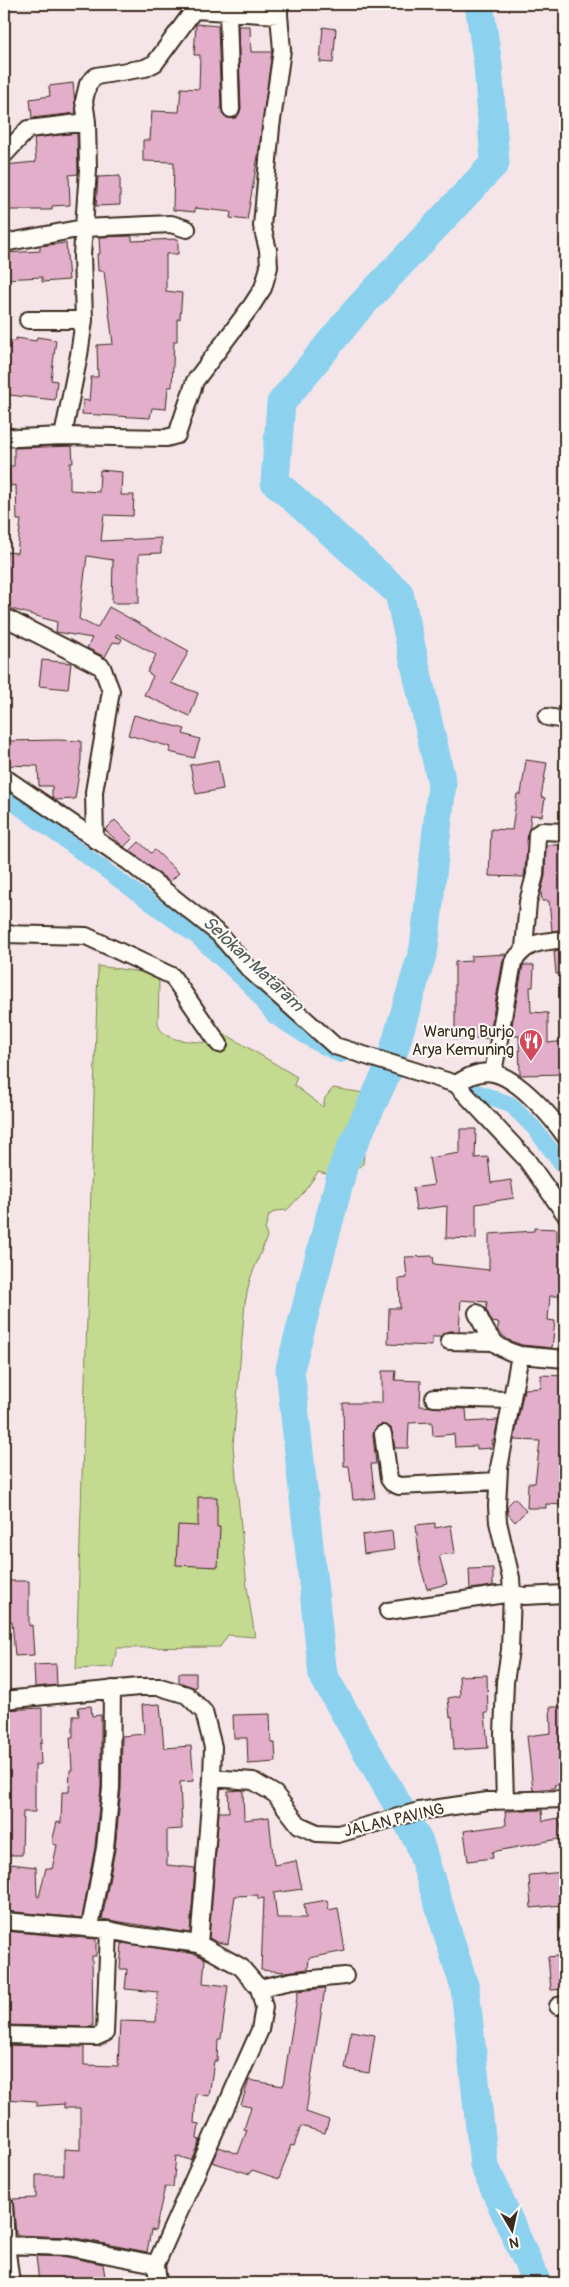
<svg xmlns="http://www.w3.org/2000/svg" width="569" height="2287" font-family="Pangolin,sans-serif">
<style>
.green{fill:#c4da90;stroke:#808257}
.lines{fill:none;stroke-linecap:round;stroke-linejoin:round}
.canal{stroke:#8cd2ee;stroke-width:16}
.river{stroke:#8cd2ee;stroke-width:29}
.building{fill:#e2aec9;stroke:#3b2a1e}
.minor-casing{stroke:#3b2a1e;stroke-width:20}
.minor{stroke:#fdfcf7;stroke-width:16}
.labels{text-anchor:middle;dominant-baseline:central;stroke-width:4;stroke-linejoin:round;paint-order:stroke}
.poi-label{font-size:16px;fill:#3b2a1e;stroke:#fdfcf7;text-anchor:end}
.street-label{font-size:16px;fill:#3b2a1e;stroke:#fdfcf7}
.water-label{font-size:18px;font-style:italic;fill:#535c5c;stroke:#fdfcf7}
</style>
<rect width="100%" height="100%" fill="#f5e5e9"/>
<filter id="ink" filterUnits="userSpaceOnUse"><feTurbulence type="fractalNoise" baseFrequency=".02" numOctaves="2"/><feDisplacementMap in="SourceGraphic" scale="10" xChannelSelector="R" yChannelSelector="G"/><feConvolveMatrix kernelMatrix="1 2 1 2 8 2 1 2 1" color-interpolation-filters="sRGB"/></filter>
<g filter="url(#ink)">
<!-- green -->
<path class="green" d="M98,966L156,974L159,982L158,1023C162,1043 189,1040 206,1043L215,1030L222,1032L297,1077L294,1085L323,1107L325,1098L333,1088L370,1094L375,1098L378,1117L365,1145L363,1164L345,1179L318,1172L304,1192L287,1210L276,1211L269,1215L265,1230L267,1237L250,1279L245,1303L233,1446L247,1587L255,1637L228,1635L220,1647L117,1648L113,1667L76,1669Z"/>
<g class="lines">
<!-- canal -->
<path class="canal" d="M4,796L197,937L252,988L274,1016L313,1041L341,1055
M455,1084L510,1104L534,1128L565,1168"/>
<!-- river -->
<path class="river" d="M479,4L488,65L495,163L356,311L281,403L275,482L399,593L442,784L424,948L388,1070L344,1164L290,1369L323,1675L419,1842L465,1988L484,2165L537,2283"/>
</g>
<!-- building -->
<path class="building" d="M196,24L218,26L221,109L227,118H236L241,109L238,26H250L251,52H272L258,156L247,220L230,218L231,212L195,208V212L173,210L174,162L143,161V140H150L152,111L179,112L181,88L199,89L200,55H194Z
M323,27L336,29L333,63L320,62Z
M73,83L76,113L32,118L30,99L50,96L49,86Z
M77,133L78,174L69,175L70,205L52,206V210H6L4,165L36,162L34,138Z
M120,176V205L96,206L98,177Z
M132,236V241L178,239V254H166V291L182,293L180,319H177V341H174L172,387H168L166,409L152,408L150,418L82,414L83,400L89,401L91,377H98L97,345L113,344L104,271H98L97,254H100L99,237Z
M66,243L69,280L42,282V277L4,279V253L40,251V246Z
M37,337L56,340L51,380L57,381L55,400L9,395L10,393L4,392V340L16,341V338L36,341Z
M72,446L73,463H70V490L99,492L100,470L122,472L121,495H134L133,516L104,515L101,541L161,538V553L139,554V603H112L113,560L87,556L79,619L97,628L109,607L189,651L171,683L198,693L190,716L144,695L153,676L147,672L156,655L117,634L115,636L122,639L120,643L113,642L105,657L87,648L92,638L56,632L57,622L5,607L8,597L4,596V572L7,552L17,553L21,520H17L16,485L10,486L9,466H14V448Z
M42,660L71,663L68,689L39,686Z
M134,715L185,729L183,734L200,739L194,758L169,752L171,747L128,735Z
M58,740L81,741V760L75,799L55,800L52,797V786H39L38,766L4,765V748L8,750V741Z
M218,760L223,789L196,794L190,765Z
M526,760L547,763L541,797L545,798L542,816L531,815L524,877L489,876L491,829L512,830L517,794H521Z
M115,820L133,838L124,847L105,830Z
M139,842L151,853L155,850L179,873L170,882L130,851Z
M546,845H565V929L552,931L549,901H542L541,891L545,876Z
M565,949V974H556L554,951Z
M507,954L503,960L489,1038L455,1039V962L471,961V956Z
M523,965H534L533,987H530L531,1012L548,1013V1043L565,1041V1074L520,1075L519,1036H510Z
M460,1129H476L475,1158L488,1157L491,1183L511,1180L514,1198L476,1204V1239L446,1238L447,1206L416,1210L413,1188L434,1185L429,1158L460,1153Z
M534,1228L557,1229V1246H565V1296H550L548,1320L555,1321L552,1348L522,1345L508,1340L497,1330L499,1323L492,1322L486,1309L487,1302L461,1300L459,1331H449L444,1333L440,1337H432V1346L388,1344L389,1308H400L399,1279L407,1278L405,1257L433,1256L434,1264L489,1270V1234L534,1231Z
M382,1371H396L395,1380L421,1381L420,1406L466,1409L467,1422L498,1420L494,1440H492L493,1448L477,1449V1446L455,1447L454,1434L433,1436L432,1422L409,1423L408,1448H395L391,1428L381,1424L374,1430L373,1435L376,1464H371L375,1498L353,1500L349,1466H344L343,1403H382Z
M541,1375L565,1376V1505L546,1504V1508H527L528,1483H535L540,1441L514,1440L524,1389L541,1388Z
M198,1497H217V1527H220L218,1567L176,1565L178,1525L198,1526Z
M515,1498L526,1511L515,1522L508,1514L507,1506Z
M435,1523V1528L451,1525L455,1553L439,1555L447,1584L427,1589L420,1564L416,1525Z
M392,1531L394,1550L364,1554L362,1535Z
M493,1568V1586L470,1589L469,1569Z
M6,1581H29V1626L32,1625L34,1655L15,1656L12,1621H7Z
M56,1664L57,1685L35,1687L34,1665Z
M179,1673H196V1688L179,1682Z
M487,1675L488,1713H485L488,1748L454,1750L452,1716L450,1717L448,1698L460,1696L459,1676Z
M160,1704L164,1748L191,1746L194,1781L180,1782L182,1829L167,1830V1865L195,1868L190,1933L102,1919L115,1849L121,1789L122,1736L144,1734L142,1705Z
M91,1706L92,1716L101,1715V1787L95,1847L82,1918L5,1911L11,1864L36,1867L37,1896L39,1897L46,1868L52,1869L57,1845L53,1844V1838L57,1822L61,1823L62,1792H69L70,1770H72L70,1737H73V1716H79L78,1707Z
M550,1707H565V1784L554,1785L555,1788L533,1790L527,1736L551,1733Z
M42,1708V1743H40L41,1764L35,1765V1812H23L22,1855H4V1710Z
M270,1714L271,1743H275L276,1762L248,1764L247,1738H234L233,1715Z
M243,1790L244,1820L269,1817L274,1865L296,1861L302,1889L274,1893L277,1918H306L304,1904L327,1900L329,1910L338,1908L345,1951L309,1958L308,1969L286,1972L261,1970L264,1898L258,1899V1895L235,1896L228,1944L217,1942L209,1938L219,1812H229L228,1791Z
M542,1810L543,1821L559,1818L563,1838L492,1852L493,1858L468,1861L464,1831L506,1825L505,1811Z
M565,1872V1888H561L562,1905L531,1908L529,1875Z
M4,1931L96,1939V1956H92L93,2027L4,2025Z
M122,1943L196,1954L205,1959L203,1983L228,1986L221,2039H218L217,2061H214L209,2096L196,2094L194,2123L199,2124L197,2139L200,2140L191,2160L176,2156L173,2187H165L155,2231L151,2230L147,2252L70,2237L16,2235L13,2199L36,2198V2175H64V2149L80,2150V2108H64V2104L36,2106V2101L4,2099V2045L84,2047V2065L118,2066L120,2021L156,2022L158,1992L125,1989L127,1969H120Z
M565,1955V1989L551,1990L548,1957Z
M325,1988L306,2112L329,2120L325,2133L301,2126L294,2146L291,2145L279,2179L252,2170L250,2174L212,2162L219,2147L238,2154L247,2130L244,2129L251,2107L241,2105L249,2080L283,2086L298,1991Z
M351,2031L375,2035L369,2073L345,2069Z
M36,2256L67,2257L103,2264L106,2283H69L68,2278L39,2282Z"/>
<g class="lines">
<!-- minor casing -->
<g class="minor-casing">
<path id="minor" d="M228,11L231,109
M4,155L28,129L87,122
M4,243L83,228L171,224L187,229
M28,320H84
M4,436L17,438L63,436L166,438L177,435L195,381L252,305L263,288L269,267L268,250L262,226L271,127L282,50L279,15
M63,436L79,355L84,320L82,255L88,170L87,122L84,101L88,84L96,76L145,68L155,63L194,10L279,15V5
M4,617L102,667L111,691L94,792L95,840
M547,717L565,720
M4,777L129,862L219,934L249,969L335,1046L456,1084L526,1159L565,1214
M4,934L86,936L172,976L219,1044
M524,948L528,902L535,875L537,834L542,831L565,832
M493,1073L513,962C529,940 540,943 565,939
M456,1084C467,1077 480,1070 493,1073C518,1078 551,1116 565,1136
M477,1313C488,1337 493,1348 520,1355
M449,1341L492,1342
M565,1359L520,1355L499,1468L497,1506L498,1522L511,1578L512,1593L524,1596L565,1594
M434,1398L511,1400
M383,1434L389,1479L392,1483L399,1486L498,1481
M388,1611L512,1593L510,1650L505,1682L503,1734L505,1800
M4,1700L139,1687H160L187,1695L204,1712L213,1747L212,1778L199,1944
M212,1778L253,1781L275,1794L299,1825L317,1833L338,1834L419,1811L488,1801L565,1799
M4,1921L109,1930L132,1935L199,1944L241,1967L259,1988L264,2007L260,2030L156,2264L158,2283
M90,1927L105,1848L111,1788L112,1689
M259,1988L292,1981L345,1976
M558,2006L565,2005
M4,2035L96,2037L105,2033L109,1930
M4,2204L6,2245L11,2283
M4,2245L68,2247L156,2264"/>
</g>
<!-- minor -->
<use href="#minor" class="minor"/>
</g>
</g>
<!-- icons -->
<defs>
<g id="restaurant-pin" transform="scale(1.25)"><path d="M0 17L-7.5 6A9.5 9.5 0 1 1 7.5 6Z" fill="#d1495b" stroke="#fdfcf7"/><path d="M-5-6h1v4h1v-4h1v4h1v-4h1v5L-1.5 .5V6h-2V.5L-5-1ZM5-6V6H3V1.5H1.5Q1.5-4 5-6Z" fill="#fff"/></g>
</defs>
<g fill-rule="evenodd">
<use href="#restaurant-pin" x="531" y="1041"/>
</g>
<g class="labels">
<!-- poi labels -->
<g class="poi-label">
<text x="514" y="1032">Warung Burjo<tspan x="514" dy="18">Arya Kemuning</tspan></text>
</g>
<!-- street labels -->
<g class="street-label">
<text transform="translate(394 1820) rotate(-13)">JALAN PAVING</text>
</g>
<!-- water labels -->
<g class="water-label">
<text transform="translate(253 964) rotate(43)">Selokan Mataram</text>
</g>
</g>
<!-- margin -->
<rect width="569" height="2287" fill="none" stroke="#fdfcf7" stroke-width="20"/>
<rect x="10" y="10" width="549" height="2267" fill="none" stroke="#3b2a1e" stroke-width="2" filter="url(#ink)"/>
<!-- north arrow -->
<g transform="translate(512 2230) rotate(171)" stroke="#fdfcf7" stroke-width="4" paint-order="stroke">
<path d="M0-4L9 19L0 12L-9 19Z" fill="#3b2a1e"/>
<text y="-8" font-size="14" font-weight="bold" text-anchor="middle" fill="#3b2a1e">N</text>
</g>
</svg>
